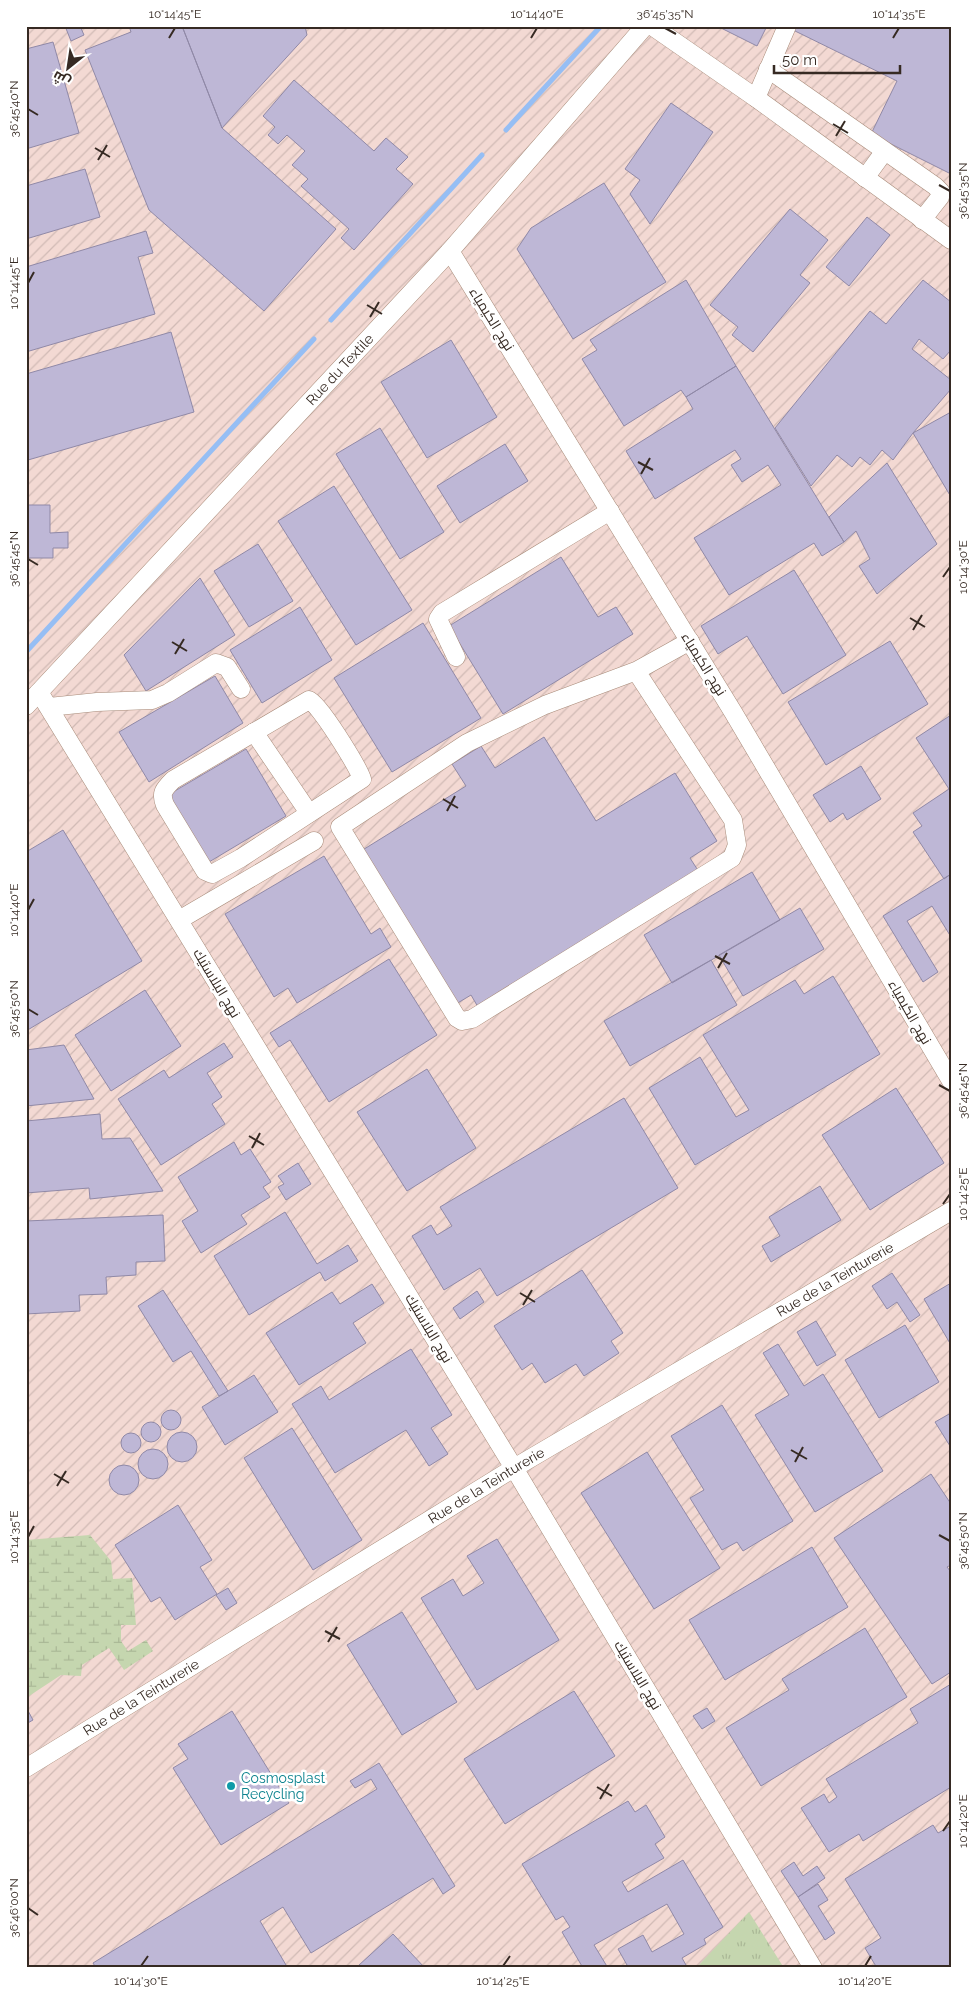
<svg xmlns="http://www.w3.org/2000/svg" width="977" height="1994" font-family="Raleway,Cairo,sans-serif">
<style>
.industrial{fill:url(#industrial-furrows)}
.grass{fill:url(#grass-tufts)}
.wetland{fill:url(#wetland-marsh)}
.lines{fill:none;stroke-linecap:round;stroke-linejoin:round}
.stream{stroke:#96bef4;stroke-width:5}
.building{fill:#beb7d6;stroke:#9089a7}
.minor-casing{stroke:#a88b79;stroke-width:19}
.minor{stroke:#fff;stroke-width:18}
.ticks{fill:none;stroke:#362a23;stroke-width:2}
.culture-dot{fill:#0f9aa8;stroke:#fff;stroke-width:2}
.labels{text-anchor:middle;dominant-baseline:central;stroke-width:5;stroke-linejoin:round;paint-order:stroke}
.street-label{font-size:14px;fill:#362a23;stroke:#fff}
.culture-label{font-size:14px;fill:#0d838f;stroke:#fff;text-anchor:start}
.neatline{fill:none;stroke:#362a23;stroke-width:2}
.ticks-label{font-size:12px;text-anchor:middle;fill:#362a23}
</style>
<defs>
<pattern id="industrial-furrows" width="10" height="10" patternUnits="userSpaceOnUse" patternTransform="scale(1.25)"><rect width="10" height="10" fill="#f3d9d3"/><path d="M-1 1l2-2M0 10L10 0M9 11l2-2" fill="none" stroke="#d1bab5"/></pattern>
<pattern id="grass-tufts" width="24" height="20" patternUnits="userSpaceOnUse" patternTransform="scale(1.25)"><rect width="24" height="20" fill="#c5d6af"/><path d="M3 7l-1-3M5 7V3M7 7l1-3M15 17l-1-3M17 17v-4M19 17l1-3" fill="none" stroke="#aab896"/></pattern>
<pattern id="wetland-marsh" width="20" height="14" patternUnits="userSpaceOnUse" patternTransform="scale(1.25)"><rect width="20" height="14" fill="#c5d6af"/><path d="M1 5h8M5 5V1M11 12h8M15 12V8" fill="none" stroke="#aab896"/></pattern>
</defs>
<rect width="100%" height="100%" fill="#fde4d4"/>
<!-- industrial -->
<path class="industrial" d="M26,26H951V1968H26Z"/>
<!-- grass -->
<path class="grass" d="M749,1912L784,1968H696Z"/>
<!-- wetland -->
<path class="wetland" d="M90,1535L111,1561L113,1579L132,1578L136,1625H121V1641L128,1651L146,1640L153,1651L124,1670L109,1648L82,1665L81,1676L61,1675L26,1698V1540Z"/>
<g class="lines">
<!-- stream -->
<path class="stream" d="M506,130L601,26
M331,320L482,155
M26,652L314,339"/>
</g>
<!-- building -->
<path class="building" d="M65,26H80L84,35L71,41Z
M129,26H182L222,128L336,229L264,311L149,210L85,50L131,32Z
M182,26H305L307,35L222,128Z
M717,26H767L757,46Z
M795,26H951V174L871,134L897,81L793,30Z
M53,42L79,133L26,149V49Z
M294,80L374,151L386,138L408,157L396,169L413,184L354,250L341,238L349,229L301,186L308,179L292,165L305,151L287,135L278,144L268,135L275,127L263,116Z
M671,103L713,132L650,224L630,194L640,180L625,169Z
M85,169L100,217L26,239V186Z
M604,183L666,282L573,339L517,249L531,228Z
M790,209L828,240L800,275L810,283L753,352L732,335L738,327L710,305Z
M867,217L890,235L849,286L826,267Z
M146,231L153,253L138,257L155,314L26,352V267Z
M686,280L736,366L686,397L681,390L624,426L582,359L597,350L590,340Z
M923,280L951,302V350L943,359L919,339L912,349L951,380V389L913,433L893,460L882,450L870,465L860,457L852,467L837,455L811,486L775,428L870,311L886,324Z
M171,332L194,412L28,460L26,454V374Z
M451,340L497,417L427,458L381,382Z
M736,366L844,542L822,556L814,543L729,595L694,538L781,485L768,465L742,482L731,465L741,459L735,450L655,499L626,451L693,409L686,397Z
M951,412V497L913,433Z
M380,428L444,532L400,559L336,454Z
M505,444L528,481L460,523L437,486Z
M887,463L937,544L877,594L859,566L870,559L856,531L844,542L829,517Z
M334,486L412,610L356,645L278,521Z
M26,505H50V533L68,532V548H53V558H26Z
M258,544L293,601L249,627L214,571Z
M561,557L598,617L616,607L633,634L503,714L449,626Z
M794,570L846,655L783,694L747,636L718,654L701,626Z
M200,578L235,635L146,691L124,655Z
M300,607L332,660L262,703L230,650Z
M423,623L481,718L392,772L334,678Z
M890,641L928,704L826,765L788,702Z
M215,676L243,723L149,782L119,732Z
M951,715V874L944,879L913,832L922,826L913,813L949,789L916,738Z
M544,737L596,821L675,773L717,841L690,858L699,872L478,1007L471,995L456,1004L361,851L466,786L452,764L481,746L495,768Z
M246,749L286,816L209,862L168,795Z
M861,766L881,799L847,820L843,813L830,822L813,795Z
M63,830L142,961L26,1031V852Z
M324,856L371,934L380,928L391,947L297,1003L288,988L274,997L225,914Z
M752,872L780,920L672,983L644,935Z
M951,874V937L932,906L907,921L938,972L923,982L883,916Z
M800,908L824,949L743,996L719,955Z
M389,959L437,1035L329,1102L290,1040L279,1047L270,1033Z
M711,960L737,1005L630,1066L604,1021Z
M833,976L880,1054L695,1165L649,1088L700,1057L736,1117L749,1110L703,1035L795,980L804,994Z
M145,990L181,1046L111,1091L75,1035Z
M224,1043L233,1057L207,1073L222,1097L212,1104L225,1124L161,1165L118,1099L164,1070L169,1078Z
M64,1045L94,1099L26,1106V1050Z
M427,1069L476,1148L407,1191L357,1112Z
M896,1088L944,1163L870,1210L822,1135Z
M624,1098L678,1188L497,1296L480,1268L444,1290L412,1236L431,1225L437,1235L452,1226L440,1207Z
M100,1114L102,1139L130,1138L163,1191L90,1199L89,1188L26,1193V1121Z
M234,1142L241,1155L250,1149L271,1182L263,1187L270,1197L241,1215L247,1224L201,1253L182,1221L198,1211L178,1177Z
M298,1163L311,1184L286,1200L278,1187L284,1184L278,1176Z
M820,1186L841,1220L771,1262L762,1246L780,1236L769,1217Z
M285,1212L317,1264L348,1245L358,1261L325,1281L320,1272L249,1315L214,1256Z
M163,1215L165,1261L136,1262V1275L106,1277L107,1294L79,1295L80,1311L26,1314V1221Z
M582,1270L623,1333L611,1341L619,1353L584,1376L576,1364L545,1383L532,1363L522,1370L494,1326Z
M892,1273L920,1315L910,1322L897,1302L887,1309L872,1286Z
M951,1283V1345L924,1299Z
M372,1284L384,1303L353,1323L366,1343L299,1385L266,1333L332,1292L340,1304Z
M163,1290L228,1391L219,1396L191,1351L173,1362L138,1306Z
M477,1291L484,1302L460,1319L453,1308Z
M816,1321L836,1355L817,1366L797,1332Z
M905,1325L939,1382L879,1418L845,1360Z
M778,1344L804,1386L823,1374L883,1471L815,1512L755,1415L789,1395L763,1353Z
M411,1349L452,1415L431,1428L448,1454L429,1466L406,1430L335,1473L292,1404L321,1386L329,1400Z
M254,1375L278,1412L225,1445L202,1407Z
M722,1405L793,1521L743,1551L737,1542L722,1550L690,1498L704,1490L671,1436Z
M161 1420a10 10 0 1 1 20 0a10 10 0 1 1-20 0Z
M951,1413V1445L950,1446L935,1422Z
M141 1432a10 10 0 1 1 20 0a10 10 0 1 1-20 0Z
M292,1428L362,1540L313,1570L244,1458Z
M167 1447a15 15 0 1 1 30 0a15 15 0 1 1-30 0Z
M121 1443a10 10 0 1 1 20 0a10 10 0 1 1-20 0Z
M138 1464a15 15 0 1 1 30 0a15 15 0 1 1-30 0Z
M647,1452L720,1568L654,1609L581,1493Z
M109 1480a15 15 0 1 1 30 0a15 15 0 1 1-30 0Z
M931,1474L951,1504V1565L947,1567L951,1572V1672L932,1684L834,1538Z
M178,1505L212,1560L200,1567L217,1594L175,1620L160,1597L151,1602L115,1545Z
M497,1539L559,1640L477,1690L421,1598L453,1579L463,1596L484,1583L467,1556Z
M812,1547L848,1607L725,1680L689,1620Z
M228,1588L237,1603L226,1610L216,1595Z
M402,1612L457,1702L402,1735L347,1645Z
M865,1628L907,1697L761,1786L726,1728L789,1690L782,1679Z
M951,1684V1787L863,1841L859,1834L829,1852L801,1808L824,1794L829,1803L837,1797L826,1779L918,1723L910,1709Z
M574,1691L615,1756L505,1824L464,1759Z
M26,1707L33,1720L26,1724Z
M707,1708L715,1721L702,1729L693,1716Z
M232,1711L289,1803L221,1845L173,1768L188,1759L178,1744Z
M379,1763L455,1886L443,1894L433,1878L311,1953L283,1907L260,1921L286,1965L281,1968H96L93,1963L377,1789L371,1779L355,1788L350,1781Z
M628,1801L635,1812L646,1805L665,1837L655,1844L664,1858L622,1882L628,1892L683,1860L723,1927L704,1939L706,1944L682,1958L686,1965L682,1968H621L627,1965L618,1949L643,1935L652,1952L684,1934L667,1904L594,1945L608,1968H583L562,1932L570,1927L563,1916L556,1920L522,1864Z
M933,1825L938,1833L951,1826V1968H877L865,1948L881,1938L845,1879Z
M794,1862L803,1876L817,1866L825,1878L798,1897L781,1871Z
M818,1884L828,1900L818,1906L835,1933L825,1940L798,1897Z
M393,1934L425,1968H359L358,1966Z"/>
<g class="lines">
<!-- minor casing -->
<g class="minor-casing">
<g id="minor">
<path d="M652,26L756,98L951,240"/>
<path d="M768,69L935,186L941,192L940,197L922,220"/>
<path d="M756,98L787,26"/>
<path d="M865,178L884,152"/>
<path d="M450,251L733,712L951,1081"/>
<path d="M456,657L438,619L442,613L610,511"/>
<path d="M636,671L733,820L737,845L732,858L472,1019L462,1021L457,1018L340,827L467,743L545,705L636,671L690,641"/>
<path d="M39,692L514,1468L813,1968"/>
<path d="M309,700C319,703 358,767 362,779L241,858L212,874L205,871L165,805C160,793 164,789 173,780Z"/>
<path id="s1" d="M26,706L450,251L645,26"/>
<path d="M49,707L97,702L152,700L168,693L216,663L227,667L241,689"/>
<path d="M254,732L309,813"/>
<path d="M179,920L314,841"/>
<path id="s2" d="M26,1768L514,1468L951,1211"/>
</g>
</g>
<!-- minor -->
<use href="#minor" class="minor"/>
</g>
<!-- ticks -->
<path class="ticks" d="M665,28L676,34M169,38L175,28M531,38L537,28M893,38L899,28M28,109L38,115M833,124L848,133M836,136L845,121M95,148L110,157M98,160L107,145M939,185L950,191M28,283L34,272M367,305L382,314M370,317L379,302M638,462L653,470M641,474L650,458M28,559L38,565M943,577L950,567M910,618L925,627M913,630L922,615M172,642L187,651M175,654L184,639M443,799L458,808M447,811L455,796M28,910L34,899M715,956L730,964M718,968L727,953M28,1009L38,1015M939,1085L950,1091M249,1136L264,1145M252,1148L260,1133M943,1204L950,1194M520,1293L535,1302M523,1305L532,1290M791,1450L807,1459M795,1462L803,1447M54,1474L69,1483M57,1486L66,1471M939,1535L950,1541M28,1537L34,1526M325,1631L340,1639M328,1642L337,1627M597,1787L612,1796M600,1799L609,1784M943,1831L950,1821M28,1908L38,1915M141,1966L148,1956M503,1966L510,1956M865,1966L871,1956"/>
<!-- markers -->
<circle class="culture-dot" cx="231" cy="1786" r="5"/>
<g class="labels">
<!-- street labels -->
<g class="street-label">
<text transform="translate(492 319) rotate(58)">نهج الكيمياء</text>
<text stroke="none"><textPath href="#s1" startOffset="460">Rue du Textile</textPath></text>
<text transform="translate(704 664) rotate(58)">نهج الكيمياء</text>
<text transform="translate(217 983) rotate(59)">نهج البلاستيك</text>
<text transform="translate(910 1012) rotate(60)">نهج الكيمياء</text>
<text stroke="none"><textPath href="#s2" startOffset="945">Rue de la Teinturerie</textPath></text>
<text transform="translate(429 1328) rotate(59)">نهج البلاستيك</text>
<text stroke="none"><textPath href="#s2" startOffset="540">Rue de la Teinturerie</textPath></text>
<text transform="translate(638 1675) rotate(59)">نهج البلاستيك</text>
<text stroke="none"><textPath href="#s2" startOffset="135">Rue de la Teinturerie</textPath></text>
</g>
<!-- culture labels -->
<g class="culture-label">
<text x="241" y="1778">Cosmosplast<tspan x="241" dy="16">Recycling</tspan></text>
</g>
</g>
<!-- border -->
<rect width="977" height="1994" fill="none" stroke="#ffffff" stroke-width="55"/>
<!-- north arrow -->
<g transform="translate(68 68) rotate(210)" stroke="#ffffff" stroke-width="4" paint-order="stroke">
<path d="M0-4L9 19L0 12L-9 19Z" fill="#362a23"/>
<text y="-8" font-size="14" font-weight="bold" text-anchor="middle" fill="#362a23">ش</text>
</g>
<!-- scale -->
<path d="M774 65v8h126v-8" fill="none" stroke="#362a23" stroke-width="2.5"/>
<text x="782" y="65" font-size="15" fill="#362a23" stroke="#ffffff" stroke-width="4" paint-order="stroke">50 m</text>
<rect x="28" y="28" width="922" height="1938" class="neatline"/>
<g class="ticks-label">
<text x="175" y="18">10°14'45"E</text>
<text x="537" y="18">10°14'40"E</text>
<text x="665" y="18">36°45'35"N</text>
<text x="899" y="18">10°14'35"E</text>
<text transform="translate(14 109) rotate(-90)" y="4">36°45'40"N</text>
<text transform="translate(963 191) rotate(-90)" y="4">36°45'35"N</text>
<text transform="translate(14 283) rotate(-90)" y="4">10°14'45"E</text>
<text transform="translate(14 559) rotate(-90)" y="4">36°45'45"N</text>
<text transform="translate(963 567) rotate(-90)" y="4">10°14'30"E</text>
<text transform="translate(14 910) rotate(-90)" y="4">10°14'40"E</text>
<text transform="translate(14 1009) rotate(-90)" y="4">36°45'50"N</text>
<text transform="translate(963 1091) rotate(-90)" y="4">36°45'45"N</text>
<text transform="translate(963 1194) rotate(-90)" y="4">10°14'25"E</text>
<text transform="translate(14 1537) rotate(-90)" y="4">10°14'35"E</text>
<text transform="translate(963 1541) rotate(-90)" y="4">36°45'50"N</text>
<text transform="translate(963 1821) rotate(-90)" y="4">10°14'20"E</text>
<text transform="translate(14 1908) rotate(-90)" y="4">36°46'00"N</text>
<text x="141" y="1985">10°14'30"E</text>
<text x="503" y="1985">10°14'25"E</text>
<text x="865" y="1985">10°14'20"E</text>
</g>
</svg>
